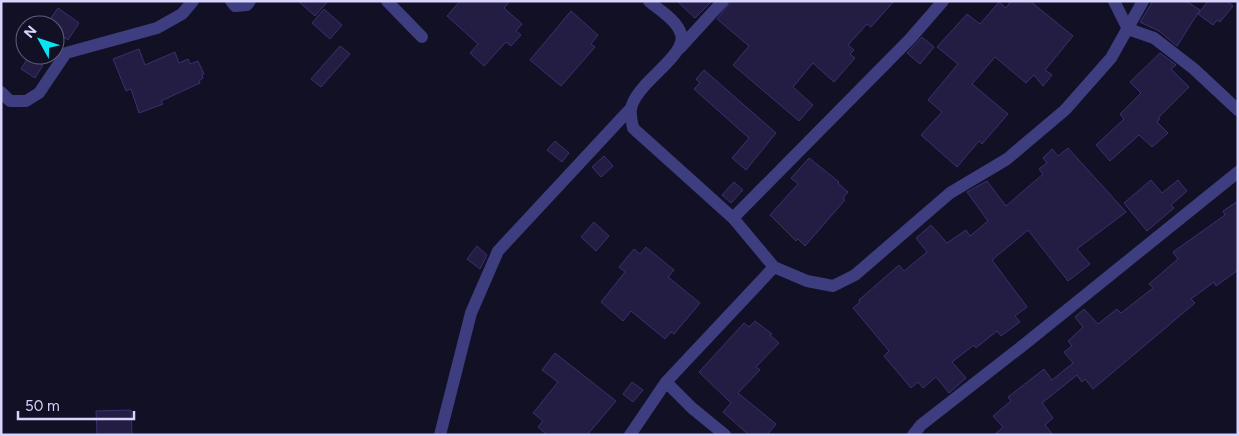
<svg xmlns="http://www.w3.org/2000/svg" width="1239" height="436" font-family="Figtree,sans-serif">
<style>
.building{fill:#231d44;stroke:#3a306e}
.lines{fill:none;stroke-linecap:round;stroke-linejoin:round}
.minor{stroke:#3d3d80;stroke-width:12}
</style>
<rect width="100%" height="100%" fill="#121024"/>
<!-- building -->
<path class="building" d="M298,1H328L315,16Z
M460,1H510L504,8L522,24L516,31L521,35L511,46L506,42L484,66L470,53L478,44L447,16Z
M677,1H712L695,18Z
M731,1H894L871,27L867,24L848,45L854,50L850,54L855,58L834,82L813,63L793,87L813,105L799,121L733,65L749,46L717,19Z
M1011,1H1030L1073,36L1045,70L1052,75L1043,86L1034,75L1026,83L995,57L972,84L1008,114L982,144L979,141L957,167L921,135L942,112L928,100L958,64L937,47L967,14L980,24L999,2L1006,8Z
M1153,1H1186L1200,10L1177,46L1159,31L1140,22Z
M1208,1H1227L1233,6L1220,22L1217,20L1213,25L1198,14Z
M58,8L79,23L68,40L55,31V25H46Z
M324,9L342,25L330,39L312,23Z
M571,11L598,35L591,44L595,47L561,86L530,60Z
M922,37L934,47L920,64L907,53Z
M340,46L350,54L321,87L311,79Z
M139,49L145,65L175,52L179,63L188,59L190,64L198,61L204,74L202,75L203,78L199,81L200,83L161,101L163,104L139,113L131,89L126,91L113,59Z
M1160,53L1176,65L1171,69L1189,87L1158,118L1160,119L1157,122L1168,133L1152,147L1139,135L1110,161L1096,145L1124,119L1120,114L1141,93L1130,82Z
M29,56L43,65L35,78L21,69Z
M704,70L776,133L746,170L732,158L749,138L694,89L700,83L696,79Z
M555,141L569,153L562,162L547,150Z
M1068,148L1126,212L1077,249L1090,264L1068,281L1028,230L992,260L1027,307L1015,316L1020,322L1001,336L997,331L976,348L974,345L952,362L966,378L949,393L936,377L923,388L918,382L911,388L884,356L889,351L853,308L860,302L859,300L899,265L904,271L927,252L916,238L931,225L947,243L966,230L970,236L988,221L967,192L987,181L1006,206L1043,174L1039,169L1047,163L1043,158L1052,149L1058,156Z
M604,156L613,166L601,177L592,167Z
M809,158L839,182L838,183L848,192L843,198L845,200L805,246L798,239L796,241L770,215L798,184L791,178Z
M1151,180L1162,193L1178,180L1187,191L1171,205L1174,208L1147,231L1124,203Z
M734,182L743,190L731,203L722,195Z
M1238,201V270L1216,286L1214,282L1191,299L1195,303L1093,389L1085,379L1082,382L1077,375L1042,403L1053,418L1045,425L1053,435H994L1003,427L993,416L1011,401L1008,397L1044,369L1052,380L1073,363L1064,352L1072,346L1068,341L1083,327L1075,317L1084,309L1098,324L1117,309L1121,313L1153,288L1149,284L1178,259L1173,252L1225,215L1223,211Z
M594,222L609,236L596,251L581,237Z
M477,246L487,255L480,269L467,259Z
M646,247L674,270L668,277L700,303L674,334L671,332L665,339L631,311L623,321L601,302L625,272L619,267L634,249L640,254Z
M755,321L772,334L770,335L779,343L756,367L760,370L738,393L776,424L767,435H749L723,412L731,403L699,372L744,323L749,327Z
M555,353L616,401L587,435H547L538,427L543,421L533,413L558,382L542,370Z
M632,382L643,390L633,402L623,394Z
M131,410L132,435H97L96,411Z"/>
<g class="lines">
<!-- minor -->
<path class="minor" d="M231,1L235,6L247,5L250,1
M387,1L422,37
M649,1C659,10 677,20 681,34C688,56 635,83 631,109C630,114 632,122 633,128L733,218L774,267L807,281L833,286L855,275L950,193L1007,159L1065,110L1111,58L1143,1
M1114,1L1128,29L1154,38L1194,69L1238,110
M680,48L723,1
M1,92L10,101H26L39,93L66,53L157,28L182,14L193,1
M733,218L910,39L943,1
M440,435L471,313L498,251L631,108
M630,435L666,382
M725,435L692,408L666,382L774,267
M913,435L921,425L1026,343L1238,172"/>
</g>
<!-- border -->
<rect width="1239" height="436" fill="none" stroke="#d7d4fd" stroke-width="5"/>
<!-- north arrow -->
<g transform="translate(40 40) rotate(310)"><circle r="24" fill="#121024" stroke="#615e7b"/>
<path d="M0-4L9 19L0 12L-9 19Z" fill="#0ce3f1"/>
<text y="-8" font-size="14" font-weight="bold" text-anchor="middle" fill="#d7d4fd">N</text>
</g>
<!-- scale -->
<path d="M18 411v8h116v-8" fill="none" stroke="#d7d4fd" stroke-width="2.5"/>
<text x="25" y="411" font-size="15" fill="#d7d4fd" stroke="#121024" stroke-width="4" paint-order="stroke">50 m</text>
</svg>
